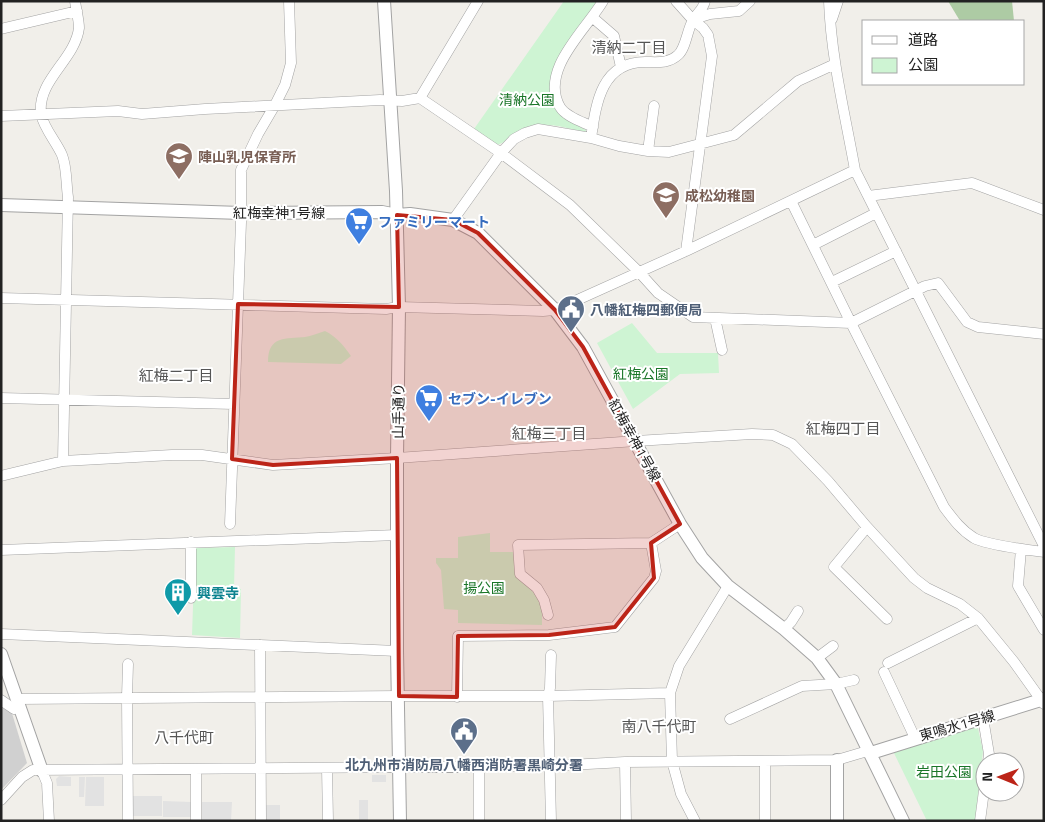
<svg xmlns="http://www.w3.org/2000/svg" width="1045" height="822" font-family="'Titillium Web','Noto Sans JP',sans-serif">
<style>
.religious{fill:#d0d0d0}
.forest{fill:#adcba4}
.park{fill:#cef4d3}
.parking{fill:#e2e2e2}
.lines{fill:none;stroke-linecap:round;stroke-linejoin:round}
.minor-casing{stroke:#a3a3a3;stroke-width:11}
.tertiary-casing{stroke:#a3a3a3;stroke-width:14}
.minor{stroke:#fff;stroke-width:10}
.tertiary{stroke:#fff;stroke-width:12}
.marked{fill:#bc2418;fill-opacity:0.2;stroke:#bc2418;stroke-width:4;stroke-linejoin:round}
.labels{text-anchor:middle;dominant-baseline:central;stroke-width:4;stroke-linejoin:round;paint-order:stroke}
.park-label{font-size:14px;fill:#1a7628;stroke:#fff}
.education-label{font-size:14px;font-weight:bold;fill:#785e54;stroke:#fff;text-anchor:start}
.street-label{font-size:14px;fill:#222;stroke:#fff}
.shop-label{font-size:14px;font-weight:bold;fill:#366cbe;stroke:#fff;text-anchor:start}
.service-label{font-size:14px;font-weight:bold;fill:#4e5e75;stroke:#fff;text-anchor:start}
.culture-label{font-size:14px;font-weight:bold;fill:#0d838f;stroke:#fff;text-anchor:start}
.neighbourhood-label{font-size:15px;fill:#555;stroke:#fff}
</style>
<rect width="100%" height="100%" fill="#f1efea"/>
<!-- religious -->
<path class="religious" d="M1,696L8,700L27,763L1,790Z"/>
<!-- forest -->
<path class="forest" d="M948,1H1012L1014,21H960Z"/>
<!-- park -->
<path class="park" d="M564,1H597L563,50L551,81L569,121L586,130L585,133C564,127 540,119 520,131C513,135 503,144 497,145L474,129Z
M632,323L657,353H718L719,373L680,374L633,409L597,343Z
M325,331C337,337 343,345 351,356L341,364L268,362C268,335 286,339 305,337C311,336 318,333 325,331Z
M490,533V552H515L516,575L536,595L542,605V625L458,623V610L444,609L441,570L436,563V558H458V537Z
M235,547L234,588L241,589L240,638L192,635L195,548Z
M977,724L983,751L975,821H927L892,749Z"/>
<!-- parking -->
<path class="parking" d="M372,775H386V782H372Z
M59,776L71,777V786H57L56,779Z
M79,777H85L84,797H79Z
M86,777H104V806H85Z
M132,796H162V816H132Z
M359,800H368V821H359Z
M163,801L191,802V817H163Z
M202,802H232L231,821H202Z
M266,805H280V821L266,820Z"/>
<g class="lines">
<!-- minor casing -->
<g class="minor-casing">
<path id="minor" d="M676,1L693,20L703,28L708,35L712,56L686,251
M829,1C831,58 845,114 855,170
M592,17L614,36L621,67
M694,19L710,14L739,11L750,1
M832,19L838,1
M1,29L77,11
M420,98L501,153L570,205L639,272L658,293L693,317L851,323L944,507C953,519 961,530 974,538C987,545 1028,550 1044,552
M1,116L118,111L142,114L205,109L380,100L402,101L420,98L478,1
M593,127C583,122 566,117 560,107C539,70 586,30 603,1
M591,138C596,104 601,62 645,62C657,62 668,64 678,55C686,48 687,30 693,20C697,13 703,10 705,1
M648,151L654,106
M868,196L972,183L1044,210
M791,201L851,323L925,286L938,283L967,322L978,327L1044,334
M453,220L501,153L514,139L525,133L538,129L591,138L619,146L648,151L669,152L734,135L798,81L835,64
M813,245L876,213
M832,282L896,251
M1,298L386,309L399,307L543,311L555,310L686,251L855,170L1044,546
M715,318L722,350
M1,398L234,404
M63,461L68,197C66,184 67,167 62,155C57,143 43,127 41,114C37,80 75,60 79,28C79,20 76,9 75,1
M1,476L63,461L172,455H202L273,465L397,458L636,441L752,434L773,435L792,444L828,481L867,527L914,578L927,588L960,604L978,618L1014,662L1044,704
M230,524L241,222V170L258,134L275,105L285,85L291,63L289,1
M867,527L834,567L887,619
M1021,549L1018,586L1044,630
M1,550L397,535
M191,598V542
M548,615L544,600L537,588L520,574L518,545L651,543L680,524
M784,629L791,622L798,611
M1,634L397,651
M260,645L261,821
M817,658L833,646
M888,663L978,618
M128,664L127,697L128,821
M884,672L915,738
M457,697L458,636L549,635L615,627L654,578L656,571L651,543
M17,699L399,696H548L670,693
M1,700L14,709L18,705
M983,718L989,754L988,762
M730,719L802,686L836,684L854,680
M625,762L626,821
M479,767V821
M327,768L328,821
M196,769V821
M42,771L47,783L49,821
M1,800L22,777L33,770L550,766L625,762L837,760L864,752L871,753
M551,821L548,696L550,688L551,655
M695,821L681,794L672,761L670,693L679,666L728,586
M765,821V762
M980,821L985,783"/>
</g>
<!-- tertiary casing -->
<g class="tertiary-casing">
<path id="tertiary" d="M384,1L396,191L399,307L397,458V651L400,821
M1,205L241,213L382,212L397,215L410,214L453,220L478,233L555,310L583,347L680,524L702,558L728,586L784,629L817,658L836,684L903,821
M1,654L42,771
M871,753L1044,699
M837,821V760"/>
</g>
<!-- minor -->
<use href="#minor" class="minor"/>
<!-- tertiary -->
<use href="#tertiary" class="tertiary"/>
</g>
<!-- marked area -->
<path class="marked" d="M397,215L453,220L478,233L555,310L583,347L680,524L651,543L654,578L615,627L549,635L458,636L457,697L399,696L397,458L273,465L232,459L238,304L399,307Z"/>
<!-- icons -->
<defs>
<g id="school-pin" transform="scale(1.4375)"><path d="M0 17L-7.5 6A9.5 9.5 0 1 1 7.5 6Z" fill="#8d6e63" stroke="#fff"/><path d="M0-5L7-2L0 1L-7-2ZM-4 1L0 2.5L4 1V4Q0 6-4 4Z" fill="#fff"/></g>
<g id="supermarket-pin" transform="scale(1.4375)"><path d="M0 17L-7.5 6A9.5 9.5 0 1 1 7.5 6Z" fill="#3f7fe0" stroke="#fff"/><path d="M-6-5.5h2.5l.6 2H6L4.5 2H-2.5L-4.4-4H-6ZM-1.5 3.2a1.3 1.3 0 1 0 .1 0ZM3 3.2a1.3 1.3 0 1 0 .1 0Z" fill="#fff"/></g>
<g id="civic-pin" transform="scale(1.4375)"><path d="M0 17L-7.5 6A9.5 9.5 0 1 1 7.5 6Z" fill="#5c6f8a" stroke="#fff"/><path d="M-.6-6.5H3V-4.5H.6V-3L4-1V1h2V6H-6V1h2V-1L-.6-3ZM-1.2 2.5V6h2.4V2.5Z" fill="#fff"/></g>
<g id="building-pin" transform="scale(1.4375)"><path d="M0 17L-7.5 6A9.5 9.5 0 1 1 7.5 6Z" fill="#0f9aa8" stroke="#fff"/><path d="M-4-6H4V6H1V3H-1V6H-4ZM-2.5-4.3h1.7v1.8h-1.7ZM.8-4.3h1.7v1.8H.8ZM-2.5-1h1.7V.8h-1.7ZM.8-1h1.7V.8H.8Z" fill="#fff"/></g>
</defs>
<g fill-rule="evenodd">
<use href="#school-pin" x="179" y="156"/>
<use href="#school-pin" x="666" y="195"/>
<use href="#supermarket-pin" x="359" y="221"/>
<use href="#civic-pin" x="571" y="309"/>
<use href="#supermarket-pin" x="429" y="398"/>
<use href="#building-pin" x="178" y="592"/>
<use href="#civic-pin" x="464" y="731"/>
</g>
<g class="labels">
<!-- park labels -->
<g class="park-label">
<text x="527" y="99">清納公園</text>
<text x="641" y="373">紅梅公園</text>
<text x="484" y="587">揚公園</text>
<text x="944" y="771">岩田公園</text>
</g>
<!-- education labels -->
<g class="education-label">
<text x="198" y="156">陣山乳児保育所</text>
<text x="685" y="195">成松幼稚園</text>
</g>
<!-- street labels -->
<g class="street-label">
<text x="279" y="212">紅梅幸神1号線</text>
<text transform="translate(398 411) rotate(-89)">山手通り</text>
<text transform="translate(635 440) rotate(61)">紅梅幸神1号線</text>
<text transform="translate(957 725) rotate(-16)">東鳴水1号線</text>
</g>
<!-- shop labels -->
<g class="shop-label">
<text x="378" y="221">ファミリーマート</text>
<text x="448" y="398">セブン-イレブン</text>
</g>
<!-- service labels -->
<g class="service-label">
<text x="590" y="309">八幡紅梅四郵便局</text>
<text x="464" y="764" text-anchor="middle">北九州市消防局八幡西消防署黒崎分署</text>
</g>
<!-- culture labels -->
<g class="culture-label">
<text x="197" y="592">興雲寺</text>
</g>
<!-- neighbourhood labels -->
<g class="neighbourhood-label">
<text x="629" y="47">清納二丁目</text>
<text x="176" y="375">紅梅二丁目</text>
<text x="843" y="428">紅梅四丁目</text>
<text x="549" y="433">紅梅三丁目</text>
<text x="659" y="726">南八千代町</text>
<text x="184" y="737">八千代町</text>
</g>
</g>
<!-- border -->
<rect width="1045" height="822" fill="none" stroke="#222222" stroke-width="5"/>
<!-- legend -->
<rect x="862" y="20" width="162" height="65" fill="#ffffff" stroke="#a7a7a7"/>
<rect x="872" y="36" width="25" height="8" fill="#ffffff" stroke="#a7a7a7"/>
<text x="908" y="45" font-size="15" fill="#222222">道路</text>
<rect x="872" y="58" width="25" height="15" fill="#cef4d3" stroke="#a7a7a7"/>
<text x="908" y="70" font-size="15" fill="#222222">公園</text>
<!-- north arrow -->
<g transform="translate(1000 777) rotate(271)"><circle r="24" fill="#ffffff" stroke="#a7a7a7"/>
<path d="M0-4L9 19L0 12L-9 19Z" fill="#bc2418"/>
<text y="-8" font-size="14" font-weight="bold" text-anchor="middle" fill="#222222">N</text>
</g>
</svg>
